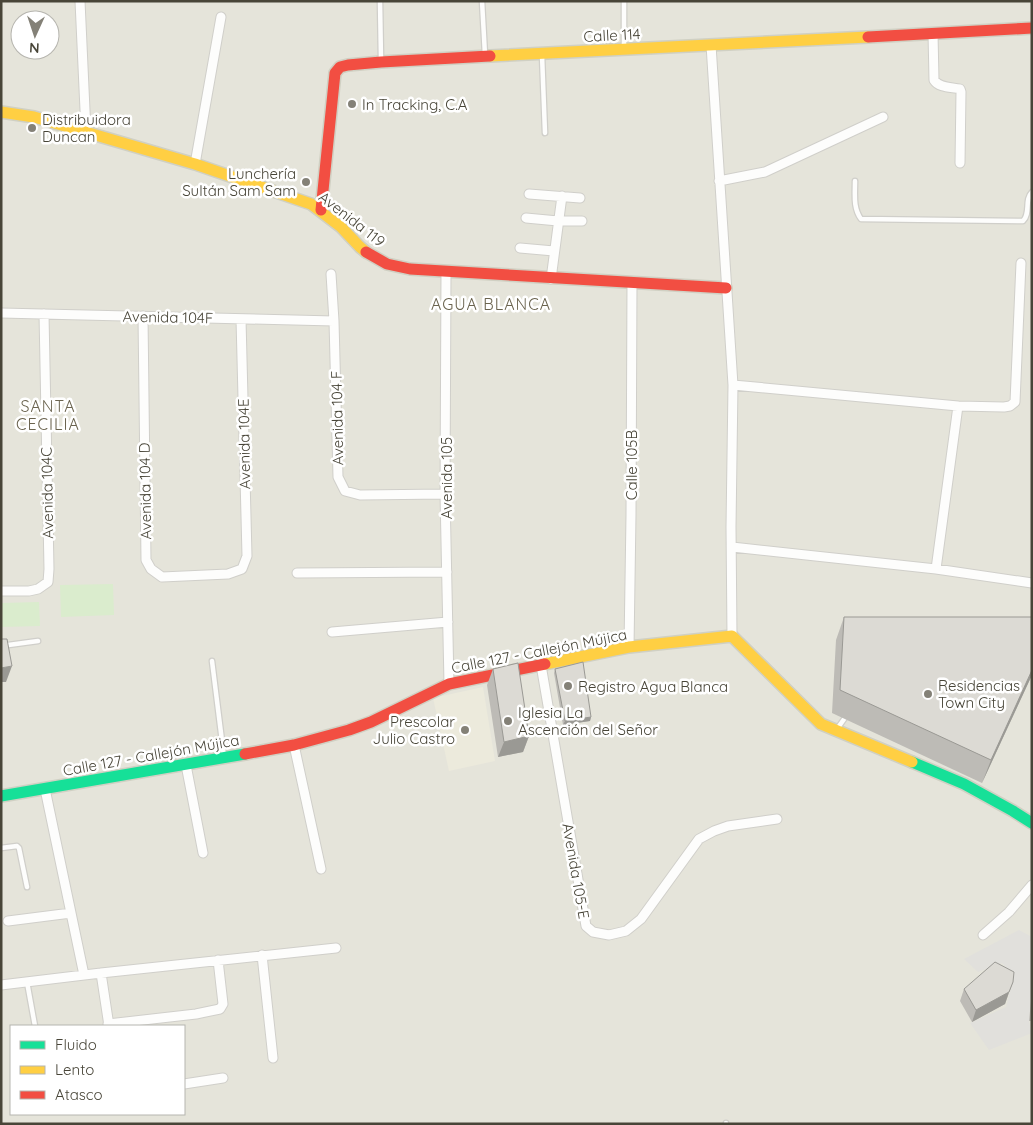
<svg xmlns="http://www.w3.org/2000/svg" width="1033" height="1125" font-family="Quicksand,sans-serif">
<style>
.residential{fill:#e5e4da;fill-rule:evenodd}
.education{fill:#eceadc}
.green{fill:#daeccd}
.parking{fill:#e1e0dc}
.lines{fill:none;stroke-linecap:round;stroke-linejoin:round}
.lane-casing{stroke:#d0cfca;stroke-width:7}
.street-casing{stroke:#d0cfca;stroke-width:11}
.fast-casing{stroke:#d0d0c3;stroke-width:14}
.slow-casing{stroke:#d0d0c3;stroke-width:14}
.jam-casing{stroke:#d0d0c3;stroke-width:14}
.lane{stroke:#fdfdfc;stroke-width:4.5}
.street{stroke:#fdfdfc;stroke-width:9}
.fast{stroke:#16e098;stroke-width:11}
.slow{stroke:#ffcf43;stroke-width:11}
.jam{stroke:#f24e42;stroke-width:11}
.wall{fill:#bdbbb6}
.shaded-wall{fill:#9a9994}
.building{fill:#dcdad4;stroke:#9a9994}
.poi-dot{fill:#848177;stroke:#fff;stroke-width:2}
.labels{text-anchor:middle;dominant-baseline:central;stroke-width:5;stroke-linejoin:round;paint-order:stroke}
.street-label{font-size:15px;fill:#484538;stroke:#fff}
.poi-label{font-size:15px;fill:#484538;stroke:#fff;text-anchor:start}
.neighbourhood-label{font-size:16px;letter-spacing:1px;fill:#6b644f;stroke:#fff}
</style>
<rect width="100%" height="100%" fill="#f2f1ec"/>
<!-- residential -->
<path class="residential" d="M1,1H1032V1124H1ZM20,20H50V50H20ZM11,1026H184V1114H11Z"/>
<!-- education -->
<path class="education" d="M483,687L495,761L449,771L433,698Z"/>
<!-- green -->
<path class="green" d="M113,584L114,615L61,617L60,585Z
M39,602L40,626L1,627V603Z"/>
<!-- parking -->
<path class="parking" d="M1019,930L1032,937V992L1029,1021L1032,1033L989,1050L970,1023L1006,1007L1014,976L1002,963L978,972L964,959Z"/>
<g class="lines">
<!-- lane casing -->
<g class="lane-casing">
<path id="lane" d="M380,1L381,60
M482,1L485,55
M624,48V1
M542,55L545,133
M855,181C855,195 853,208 861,219L1023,221C1031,213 1024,200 1032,192
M1,646L38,641
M212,661L224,757
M837,729L847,715
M1,848L17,846L19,848L27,887
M27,982L35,1026
M726,1124V1123"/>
</g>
<!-- street casing -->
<g class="street-casing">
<path id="street" d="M80,1L86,132
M933,33L934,80C939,88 951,87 960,89L961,92L960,163
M711,45L733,385L731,527L732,636
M195,164L221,17
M719,181L765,172L883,117
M529,194L580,198
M526,218L558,221H582
M520,248L554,251
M446,272L445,494L449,684
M331,274L334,321L338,477L345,491L360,495L445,494
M551,279L562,196
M1,313L334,321
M143,316L146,560L151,569L162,577L228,574L242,569L247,556L241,319
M733,385L958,406L936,569
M958,406L1004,407L1010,406L1015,402L1021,263
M732,547L936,569L1032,583
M297,573L447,572
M1,591H29L38,589L48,582L49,569L44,314
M332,632L448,622
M629,647L631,515L632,283
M541,665L586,926L593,932L609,935L626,931L641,919L699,839L714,831L728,826L777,819
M294,745L321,869
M186,765L203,853
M45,789L84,975
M8,921L71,913
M983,935L1009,912L1032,885
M262,955L273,1058
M101,973L109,1026
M1,985L101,973L336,948
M108,1024L196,1014L220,1009L223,1004L218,960
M184,1084L223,1078"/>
</g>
<!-- fast casing -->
<g class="fast-casing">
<path id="fast" d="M912,762L964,784L1013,811L1032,823
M1,796L245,754"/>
</g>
<!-- slow casing -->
<g class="slow-casing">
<path id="slow" d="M490,56L868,37
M1,112L34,117L195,164L311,204L341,227L360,247L366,252
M545,664L629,647L732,636L821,724L912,762"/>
</g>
<!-- jam casing -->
<g class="jam-casing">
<path id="jam" d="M868,37L1032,28
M321,210L335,73L340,67L348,65L381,62L490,56
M366,252L387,264L410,269L726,288
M245,754L294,745L349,730L371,722L449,684L545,664"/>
</g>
<!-- lane -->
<use href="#lane" class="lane"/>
<!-- street -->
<use href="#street" class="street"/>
<!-- fast -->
<use href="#fast" class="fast"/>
<!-- slow -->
<use href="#slow" class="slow"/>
<!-- jam -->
<use href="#jam" class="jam"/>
</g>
<!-- wall -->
<path class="wall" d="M844,617H1032V675L982,783L832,713L836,640Z
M493,669L529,736L523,752L498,757L487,685Z
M555,669L591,717L590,721L563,725L554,673Z
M1013,982L1005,1004L972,1022L960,1001L964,989Z
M1032,992V1021H1029Z"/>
<!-- shaded-wall -->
<path class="shaded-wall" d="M12,666L6,682H1V668Z
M1032,670V675L982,783L991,760Z
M591,717L590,721L563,725L565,721Z
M529,736L523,752L498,757L504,742Z
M1009,992L1005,1004L972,1022L976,1010Z"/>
<!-- building -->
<path class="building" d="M844,617H1032V670L991,760L840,690Z
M1,639H7L12,666L1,668Z
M583,662L591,717L565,721L555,669Z
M518,663L529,736L504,742L493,669Z
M995,962L1014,972L1013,982L1009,992L976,1010L964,989Z"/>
<!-- markers -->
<g class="poi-dot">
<circle cx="352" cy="104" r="5"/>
<circle cx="32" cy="128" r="5"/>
<circle cx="306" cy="182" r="5"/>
<circle cx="568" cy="686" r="5"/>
<circle cx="928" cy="694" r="5"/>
<circle cx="508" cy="721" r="5"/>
<circle cx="465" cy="730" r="5"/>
</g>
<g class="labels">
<!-- street labels -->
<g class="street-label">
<text transform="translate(612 35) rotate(-3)">Calle 114</text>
<text transform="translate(352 219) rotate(38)">Avenida 119</text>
<text transform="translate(168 317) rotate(1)">Avenida 104F</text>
<text transform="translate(337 418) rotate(-91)">Avenida 104 F</text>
<text transform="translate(244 444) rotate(-91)">Avenida 104E</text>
<text transform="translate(631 465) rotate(-90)">Calle 105B</text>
<text transform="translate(446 478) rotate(-90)">Avenida 105</text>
<text transform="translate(145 491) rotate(-91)">Avenida 104 D</text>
<text transform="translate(47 493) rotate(-91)">Avenida 104C</text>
<text transform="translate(539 651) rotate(-11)">Calle 127 - Callejón Mújica</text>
<text transform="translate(151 755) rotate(-10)">Calle 127 - Callejón Mújica</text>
<text transform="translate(576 871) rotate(80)">Avenida 105-E</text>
</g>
<!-- poi labels -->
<g class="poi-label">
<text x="362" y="104">In Tracking, C.A</text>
<text x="42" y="119">Distribuidora<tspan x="42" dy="17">Duncan</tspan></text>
<text x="296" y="173" text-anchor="end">Lunchería<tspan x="296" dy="17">Sultán Sam Sam</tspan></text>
<text x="938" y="685">Residencias<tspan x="938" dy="17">Town City</tspan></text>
<text x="578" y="686">Registro Agua Blanca</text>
<text x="518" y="712">Iglesia La<tspan x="518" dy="17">Ascención del Señor</tspan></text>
<text x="455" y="721" text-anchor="end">Prescolar<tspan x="455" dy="17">Julio Castro</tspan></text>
</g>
<!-- neighbourhood labels -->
<g class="neighbourhood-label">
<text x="491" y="304">AGUA BLANCA</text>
<text x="48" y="406">SANTA<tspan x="48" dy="18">CECILIA</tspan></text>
</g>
</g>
<!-- border -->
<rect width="1033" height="1125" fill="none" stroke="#484538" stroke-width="5"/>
<!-- legend -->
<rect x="10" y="1025" width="175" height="90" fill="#ffffff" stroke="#b6b5af"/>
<rect x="20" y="1041" width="25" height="8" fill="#16e098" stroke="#b6b5af"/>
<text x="55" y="1050" font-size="15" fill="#484538">Fluido</text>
<rect x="20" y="1066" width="25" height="8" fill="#ffcf43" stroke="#b6b5af"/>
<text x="55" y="1075" font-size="15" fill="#484538">Lento</text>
<rect x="20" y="1091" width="25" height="8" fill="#f24e42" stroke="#b6b5af"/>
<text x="55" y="1100" font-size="15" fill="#484538">Atasco</text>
<!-- north arrow -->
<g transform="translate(35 35) rotate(183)"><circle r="24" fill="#ffffff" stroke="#b6b5af"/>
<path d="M0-4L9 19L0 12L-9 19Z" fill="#848177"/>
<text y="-8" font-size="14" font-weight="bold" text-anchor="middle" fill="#484538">N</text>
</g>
</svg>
